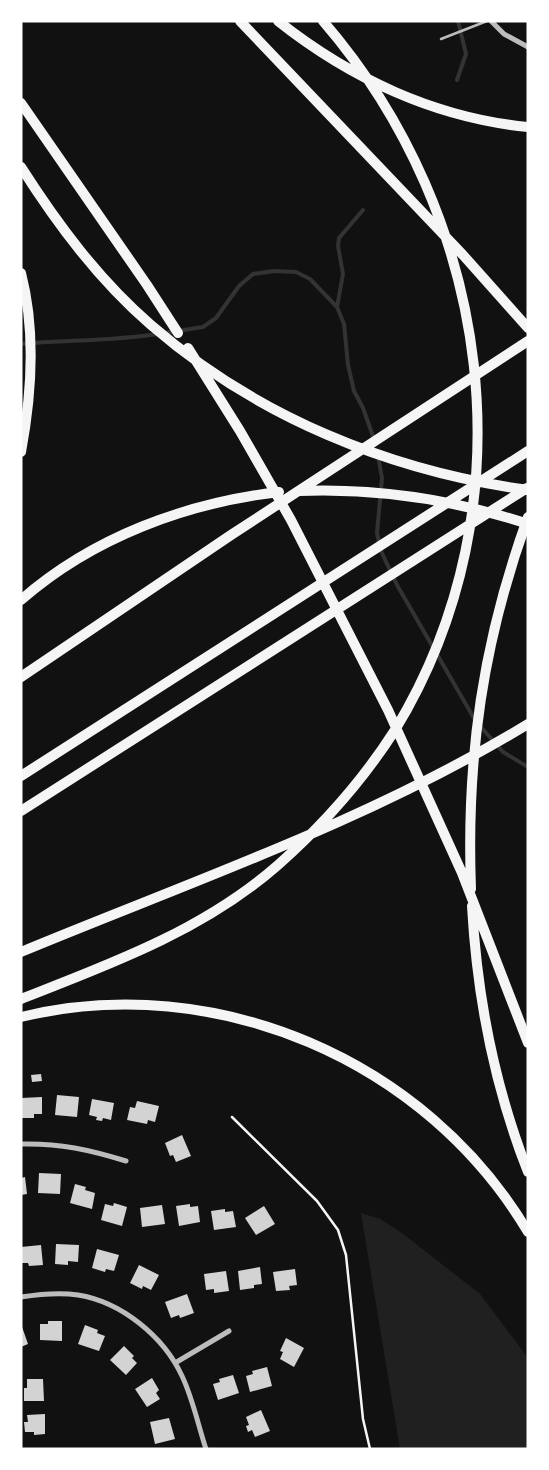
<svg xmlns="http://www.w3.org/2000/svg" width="549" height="1470" font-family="'DejaVu Sans',sans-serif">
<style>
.green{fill:#202020}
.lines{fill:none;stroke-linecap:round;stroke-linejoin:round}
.stream{stroke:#333;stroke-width:4}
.building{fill:#d3d3d3}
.path{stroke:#f5f5f5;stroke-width:2.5}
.service{stroke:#bcbcbc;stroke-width:2.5}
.minor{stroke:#bcbcbc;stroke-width:5}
.motorway{stroke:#f5f5f5;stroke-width:10}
</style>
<rect width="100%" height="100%" fill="#111"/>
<!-- green -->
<path class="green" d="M361,1213L380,1219L402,1233L480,1294L528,1358V1449H400Z"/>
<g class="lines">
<!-- stream -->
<path class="stream" d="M457,80L466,54L458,21
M337,307L343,274L338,246L339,238L363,210
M165,333L203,327L216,318L239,286L253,274L274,271L296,272L310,279L337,307L344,324L348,365L354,391L363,408L374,439
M21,344C67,340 113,341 158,334
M378,456L382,478L377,533L381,551L397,585L475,720
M480,726L503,752L528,767"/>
</g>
<!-- building -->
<path class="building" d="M41,1074L42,1081L32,1082L31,1075Z
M57,1095L79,1097L77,1117L55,1115Z
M42,1097V1114H34V1118H21V1098Z
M92,1099L114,1103L111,1120L103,1118L102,1121L96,1120L97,1117L89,1115Z
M137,1101L159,1106L155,1122L148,1120L147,1124L127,1120L130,1107L135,1108Z
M182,1135L191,1156L176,1162L173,1155L170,1156L165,1143Z
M39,1173L61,1174L60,1194L38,1193Z
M25,1177L27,1194L21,1195V1178Z
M75,1184L86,1187L85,1190L95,1193L92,1209L70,1203Z
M114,1203L127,1207L122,1226L101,1220L105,1204L113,1206Z
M190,1204V1207L198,1206L200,1222L179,1226L176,1206Z
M162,1205L165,1224L142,1227L140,1208Z
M264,1206L275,1224L256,1235L245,1218Z
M225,1209V1212L233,1211L236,1227L214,1230L211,1211Z
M56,1244L79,1245L78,1262L68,1261V1265L55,1264Z
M41,1245L43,1265L29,1266L28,1263H21V1247Z
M97,1249L119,1255L114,1271L106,1269L105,1272L92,1268Z
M139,1265L159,1275L151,1290L143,1286L142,1289L130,1283Z
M260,1267L262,1284L254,1285V1288L240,1290L238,1271Z
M295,1269L297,1285L289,1286L290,1290L276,1291L273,1272Z
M226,1271L229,1291L214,1293V1289L206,1290L204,1274Z
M187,1294L194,1313L180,1318L179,1315L171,1318L165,1302Z
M48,1321H62V1341L40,1340V1324H48Z
M21,1324L28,1344L21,1347Z
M85,1325L98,1330L97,1333L105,1336L99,1351L78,1344Z
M286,1338L304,1348L294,1367L280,1359L283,1352L280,1351Z
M124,1346L134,1356L132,1358L137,1363L126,1375L110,1360Z
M267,1367L272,1386L250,1392L246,1376L253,1374L252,1371Z
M233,1375L239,1393L218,1400L213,1384L220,1382L219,1379Z
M152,1378L159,1390L156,1393L160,1399L147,1407L135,1389Z
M27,1379H43L44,1401H24V1388H27Z
M261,1410L270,1431L255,1437L252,1430L248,1432L246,1426L249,1425L246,1417Z
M45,1414V1434L34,1435V1432H25L24,1422H28L27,1415Z
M169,1418L175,1439L155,1444L150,1422Z"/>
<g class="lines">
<!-- path -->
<path class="path" d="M232,1117L317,1201L338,1230L346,1255L363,1419L370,1449"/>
<!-- service -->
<path class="service" d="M441,39L487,21"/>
<!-- minor -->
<path class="minor" d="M491,21L504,34L528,47
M21,1144C60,1143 90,1150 126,1161
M21,1297C40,1294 59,1292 78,1295C122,1302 164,1337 182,1376C193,1399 198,1425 206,1449
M175,1363L229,1331"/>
<!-- motorway -->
<path class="motorway" d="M240,21L463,255L528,328
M278,21C350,78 435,118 528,127
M21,103L147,285L178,333
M21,167C58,225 99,280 151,325C257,417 390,471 528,490
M21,273C36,331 32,393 21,452
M188,348L240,431L291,520L388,710L462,873L528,1043
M299,491C376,488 455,500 528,524
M21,600C93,537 186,503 279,492
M21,677L231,535L528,341
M21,776L528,451
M21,811L527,488
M471,889C466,757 483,641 528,517
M472,906C477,996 495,1088 528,1172
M21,952C192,881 369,821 528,724
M21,999C111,964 204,930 278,865C322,826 363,780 395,730C532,505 492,217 323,21
M21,1017C216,970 426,1060 528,1232"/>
</g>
<!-- border -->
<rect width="549" height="1470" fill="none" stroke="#ffffff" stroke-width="45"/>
</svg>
